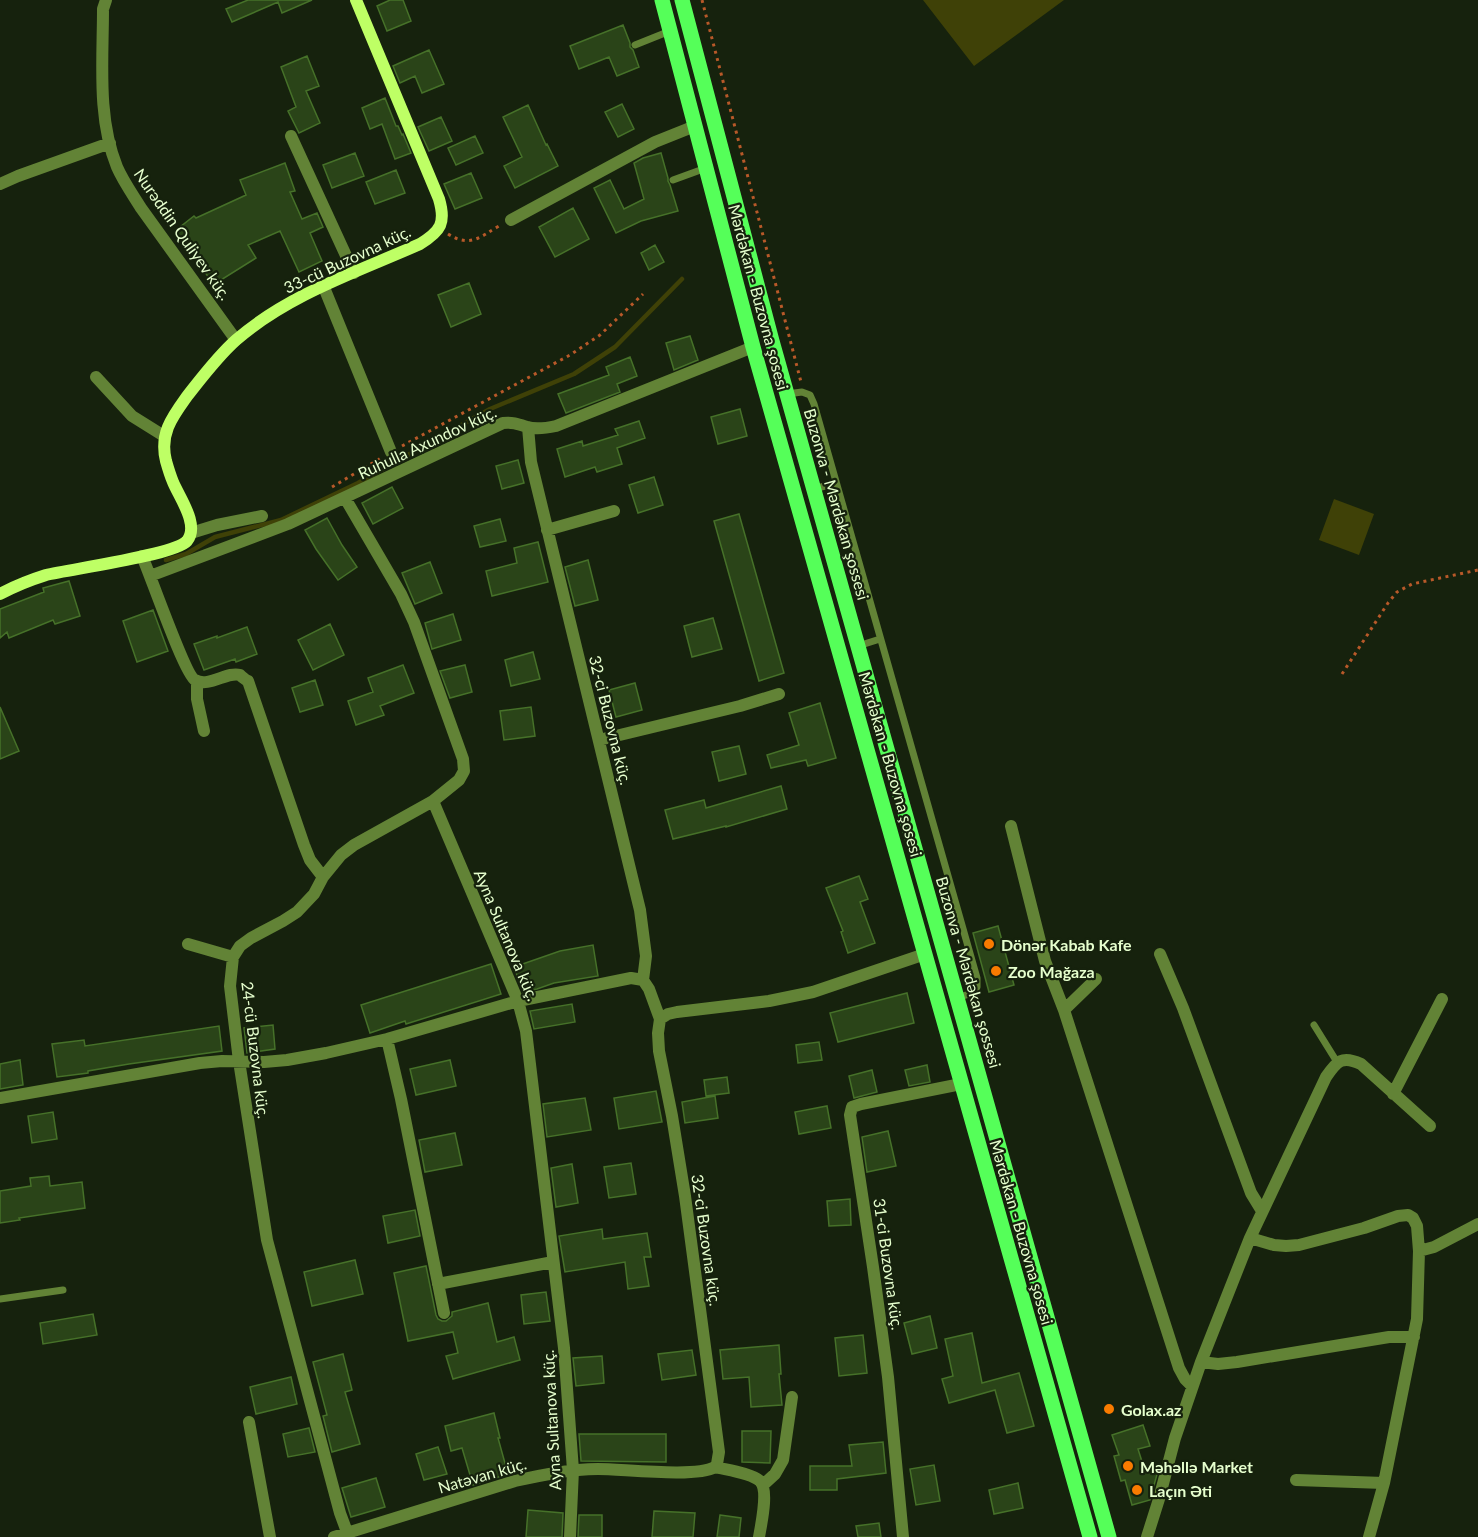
<svg xmlns="http://www.w3.org/2000/svg" width="1478" height="1537" font-family="Lato,sans-serif">
<style>
.water{fill:#3f4107}
.lines{fill:none;stroke-linecap:round;stroke-linejoin:round}
.stream{stroke:#3f4107;stroke-width:4.5}
.building{fill:#2a4418;stroke:#467129;stroke-width:1.5}
.path{stroke:#b85929;stroke-width:3;stroke-dasharray:3 4.5;stroke-linecap:butt}
.lane{stroke:#628336;stroke-width:7}
.street{stroke:#628336;stroke-width:12}
.secondary{stroke:#beff65;stroke-width:12}
.primary{stroke:#55ff59;stroke-width:15}
.poi-dot{fill:#f97b00;stroke:#16220d;stroke-width:2}
.labels{text-anchor:middle;dominant-baseline:central;stroke-width:4.5;stroke-linejoin:round;paint-order:stroke}
.street-label{font-size:16px;fill:#e6ffce;stroke:#16220d}
.poi-label{font-size:16px;font-weight:bold;fill:#e6ffce;stroke:#16220d;text-anchor:start}
</style>
<rect width="100%" height="100%" fill="#16220d"/>
<!-- water -->
<path class="water" d="M923,0H1064L974,66Z
M1334,499L1374,514L1359,555L1319,540Z"/>
<g class="lines">
<!-- stream -->
<path class="stream" d="M166,560L186,554L215,537L281,520L358,483L490,409L574,374L615,347L682,279"/>
</g>
<!-- building -->
<path class="building" d="M248,0H312L282,13L278,2L232,22L226,9Z
M390,0H403L411,21L387,31L377,6Z
M623,25L630,43V47L633,50L639,67L617,76L609,57L579,69L570,46Z
M429,50L444,84L422,93L415,76L400,83L393,66Z
M307,56L319,86L306,91L320,123L299,133L288,111L296,107L281,67Z
M385,98L396,126H398L402,135L403,134L411,153L395,159L382,124L370,129L362,108Z
M622,104L634,129L618,137L605,112Z
M528,105L546,145L547,144L558,166L515,188L504,166L522,157L503,117Z
M441,117L452,141L429,151L418,127Z
M475,136L483,153L456,165L448,148Z
M355,153L364,176L332,188L323,165Z
M661,153L668,178V181L670,185L678,211L641,221L616,233L594,188L610,180L624,209L644,199L634,163L643,158Z
M285,163L295,191L290,192L302,219L317,213L323,227L310,233L322,261L299,272L280,231L248,245L256,258L213,285L191,249L189,250L175,231L194,216L196,218L246,195L240,180Z
M396,170L405,193L375,204L366,182Z
M471,173L482,198L455,209L444,184Z
M573,208L589,239L555,257L539,227Z
M655,245L664,262L649,270L641,253Z
M469,283L481,314L451,327L438,295Z
M690,336L698,360L674,370L666,343Z
M630,357L637,376L617,384L620,392L566,413L558,394L609,375L606,367Z
M740,409L747,436L718,444L711,417Z
M639,421L645,438L617,448L622,464L597,472L595,467L565,477L557,449L582,441L583,446L618,435L615,429Z
M518,460L524,483L502,489L496,466Z
M654,477L663,505L638,513L629,485Z
M392,487L403,508L373,524L362,503Z
M739,514L784,673L759,681L714,521Z
M327,518L342,545L357,567L338,580L316,549L305,530Z
M500,519L506,541L480,547L474,526Z
M538,542L548,582L492,596L486,571L517,563L514,548Z
M588,560L598,600L575,606L565,567Z
M430,562L442,593L415,604L402,573Z
M69,581L80,616L55,624L53,620L9,638L7,632L0,638V609L44,592L43,588Z
M153,610L168,651L137,662L123,621Z
M453,614L461,640L432,649L425,623Z
M713,618L722,649L692,657L684,626Z
M330,624L344,655L313,670L298,640Z
M247,627L257,654L236,662L235,659L204,670L194,644L217,636V638Z
M533,652L540,679L511,686L505,660Z
M403,665L414,693L380,706L384,715L356,725L348,701L373,692L368,678Z
M465,665L472,692L450,698L440,671Z
M315,680L323,705L300,712L292,688Z
M635,683L642,710L616,717L609,690Z
M820,703L836,758L808,766L806,760L771,768L767,755L799,745L789,713Z
M0,707L19,751L0,759Z
M531,707L535,736L504,740L500,711Z
M739,746L746,774L719,781L712,752Z
M781,786L787,809L726,827V826L673,839L665,810L704,800L706,808Z
M859,876L868,899L860,902L875,943L848,953L841,932L843,931L826,888Z
M998,926L1014,985L989,992L973,933Z
M593,945L598,976L554,983L537,989L523,992L514,967L560,951Z
M491,964L501,994L406,1024L405,1021L370,1033L361,1005Z
M907,993L914,1023L838,1042L830,1013Z
M572,1004L575,1022L534,1029L530,1011Z
M273,1025L275,1049L247,1053L244,1028Z
M219,1026L222,1051L129,1064L88,1071V1073L57,1077L52,1044L84,1040L85,1046Z
M819,1042L822,1060L798,1063L796,1045Z
M20,1060L23,1085L0,1089V1064Z
M450,1060L456,1086L416,1095L410,1069Z
M927,1065L930,1082L909,1086L905,1070Z
M872,1070L877,1092L854,1098L849,1076Z
M727,1077L729,1093L706,1096L704,1080Z
M656,1091L662,1122L619,1129L614,1098Z
M715,1096L718,1118L685,1123L682,1102Z
M585,1098L591,1130L547,1137L543,1104Z
M827,1106L831,1128L799,1134L795,1112Z
M53,1112L57,1139L32,1143L28,1116Z
M888,1131L896,1166L867,1172L862,1137Z
M455,1133L462,1165L425,1172L419,1140Z
M631,1163L636,1194L609,1198L604,1167Z
M572,1164L578,1203L556,1207L551,1168Z
M49,1176L50,1186L82,1182L85,1208L19,1218L20,1220L0,1223V1191L31,1186L30,1178Z
M850,1199L851,1225L829,1226L827,1201Z
M415,1210L420,1236L388,1243L383,1216Z
M602,1229L603,1239L647,1233L651,1257H644L649,1286L628,1289L625,1262L565,1272L559,1236Z
M355,1260L363,1294L312,1306L304,1272Z
M426,1266L436,1315L438,1319L442,1321H446L452,1316V1312L488,1303L497,1342L514,1337L520,1360L453,1379L446,1356L458,1353L453,1332L408,1341L394,1273Z
M546,1292L550,1321L524,1324L521,1295Z
M93,1314L97,1335L43,1344L40,1323Z
M930,1316L937,1348L912,1354L904,1323Z
M972,1333L982,1383L1019,1373L1034,1426L1007,1433L995,1390L949,1403L942,1379L953,1376L945,1339Z
M863,1335L867,1373L839,1376L835,1338Z
M779,1345L781,1374H779L782,1405L751,1407L749,1377L723,1379L720,1350Z
M692,1350L696,1375L662,1380L658,1354Z
M343,1354L352,1390L345,1392L360,1444L332,1452L323,1416L327,1415L313,1362Z
M602,1356L604,1383L576,1386L573,1358Z
M291,1377L297,1404L256,1414L250,1387Z
M494,1413L500,1438H498L508,1474L473,1485L462,1448L451,1451L445,1426Z
M1143,1425L1150,1446L1138,1449L1145,1471L1159,1467L1150,1500L1132,1505L1125,1480L1121,1481L1114,1456L1119,1455L1112,1435Z
M309,1428L315,1452L288,1457L283,1434Z
M742,1431H771L770,1463L742,1462Z
M579,1434H666V1462L581,1461Z
M883,1442L886,1473L837,1479V1490H810V1466H852L849,1445Z
M438,1447L447,1474L424,1480L416,1454Z
M934,1465L940,1501L916,1505L910,1469Z
M376,1478L385,1507L351,1517L342,1488Z
M1018,1483L1023,1508L994,1514L989,1490Z
M528,1510L563,1513L562,1537H526Z
M654,1511L695,1513L693,1537H652Z
M579,1515H602V1537H578Z
M720,1515L741,1518L739,1537H717Z
M879,1523L881,1537H858L856,1526Z"/>
<g class="lines">
<!-- path -->
<path class="path" d="M702,0L801,382
M448,234C470,248 480,237 499,226
M402,446L570,355L600,335L643,294
M332,487L381,458
M1342,674L1388,603L1397,592L1412,584L1478,570"/>
<!-- lane -->
<path class="lane" d="M635,45L670,31
M673,180L706,168
M787,394L802,392L810,395L814,404L977,978V987L975,992L957,998
M814,489L836,483
M858,646L880,639
M1314,1025L1337,1062
M0,1299L63,1290"/>
<!-- street -->
<path class="street" d="M106,0L103,9C103,61 97,118 117,167C123,181 133,195 141,208L236,340
M291,136L354,273
M0,184L18,176L110,143
M511,220L655,142L695,126
M323,285L391,452
M96,377L132,416L164,436
M528,427L531,462L640,910L646,956L643,980L649,989L660,1019
M345,498L401,594L414,622L463,759L464,771L459,780L433,801L518,1001L526,1031L564,1348L573,1470L570,1537
M547,530L614,511
M191,533L217,525L262,516
M142,556C150,574 185,675 195,680C209,688 227,671 240,675C241,676 247,681 248,681L304,845L310,860L323,877L314,894L297,912L283,921L251,938L240,946L233,957L230,986L239,1061L267,1240L340,1513L347,1532
M150,576L288,524L503,423C513,422 518,424 527,427C537,430 547,428 556,426L753,347
M197,681V699L204,731
M599,740L740,706L779,694
M1011,826L1045,961L1064,1010L1179,1368L1185,1379L1192,1386
M323,877L341,855L354,845L433,801
M188,944L233,957
M1160,954L1183,1008L1251,1193L1262,1211
M1064,1010L1096,979
M387,1039L401,1099L444,1313
M1393,1094L1442,999
M0,1098L200,1063L222,1061L264,1062L287,1060L326,1053L387,1039L518,1001L631,978L643,980
M1250,1238L1274,1245L1286,1246L1299,1245L1364,1228L1398,1216L1408,1215L1413,1218L1417,1226L1419,1251L1417,1319L1384,1483L1369,1537
M1419,1251L1434,1247L1478,1224
M438,1284L553,1262
M1201,1362L1218,1364L1237,1362L1389,1337H1414
M249,1422L270,1537
M715,1467L717,1464L719,1452L685,1196L672,1116L659,1051L658,1033L660,1019L668,1014L677,1012L769,1001L813,992L925,954
M715,1467C727,1470 751,1473 760,1481C769,1490 761,1525 759,1537
M1296,1480L1384,1483
M763,1485L775,1474L783,1460L792,1397
M334,1537L515,1481C542,1475 570,1469 598,1469C623,1469 696,1478 715,1467
M903,1537L888,1377L873,1267L850,1115L852,1107L861,1104L961,1084
M1147,1537L1159,1499L1175,1438L1201,1362L1250,1238L1326,1077C1337,1061 1342,1055 1361,1064L1430,1126"/>
<!-- secondary -->
<path class="secondary" d="M0,594C15,586 30,580 46,575C71,569 175,555 187,541C200,525 179,497 173,482C170,475 168,468 166,461C159,433 173,416 188,395C203,376 218,356 236,340C289,294 357,272 420,244C441,231 446,223 439,199L356,0"/>
<!-- primary -->
<path class="primary" d="M662,0L753,347L1090,1537
M682,0L772,341L1109,1537"/>
</g>
<!-- markers -->
<g class="poi-dot">
<circle cx="989" cy="944" r="6"/>
<circle cx="996" cy="971" r="6"/>
<circle cx="1109" cy="1409" r="6"/>
<circle cx="1128" cy="1466" r="6"/>
<circle cx="1137" cy="1490" r="6"/>
</g>
<g class="labels">
<!-- street labels -->
<g class="street-label">
<text transform="translate(183 234) rotate(55)">Nurəddin Quliyev küç.</text>
<text transform="translate(347 259) rotate(-25)">33-cü Buzovna küç.</text>
<text transform="translate(759 297) rotate(75)">Mərdəkan - Buzovna şosesi</text>
<text transform="translate(427 442) rotate(-25)">Ruhulla Axundov küç.</text>
<text transform="translate(837 504) rotate(74)">Buzonva - Mərdəkan şossesi</text>
<text transform="translate(611 720) rotate(76)">32-ci Buzovna küç.</text>
<text transform="translate(891 764) rotate(74)">Mərdəkan - Buzovna şosesi</text>
<text transform="translate(507 935) rotate(67)">Ayna Sultanova küç.</text>
<text transform="translate(969 972) rotate(74)">Buzonva - Mərdəkan şossesi</text>
<text transform="translate(256 1050) rotate(83)">24-cü Buzovna küç.</text>
<text transform="translate(1022 1232) rotate(74)">Mərdəkan - Buzovna şosesi</text>
<text transform="translate(707 1240) rotate(82)">32-ci Buzovna küç.</text>
<text transform="translate(889 1264) rotate(82)">31-ci Buzovna küç.</text>
<text transform="translate(551 1420) rotate(-93)">Ayna Sultanova küç.</text>
<text transform="translate(482 1475) rotate(-16)">Natəvan küç.</text>
</g>
<!-- poi labels -->
<g class="poi-label">
<text x="1001" y="944">Dönər Kabab Kafe</text>
<text x="1008" y="971">Zoo Mağaza</text>
<text x="1121" y="1409">Golax.az</text>
<text x="1140" y="1466">Məhəllə Market</text>
<text x="1149" y="1490">Laçın Əti</text>
</g>
</g>
</svg>
